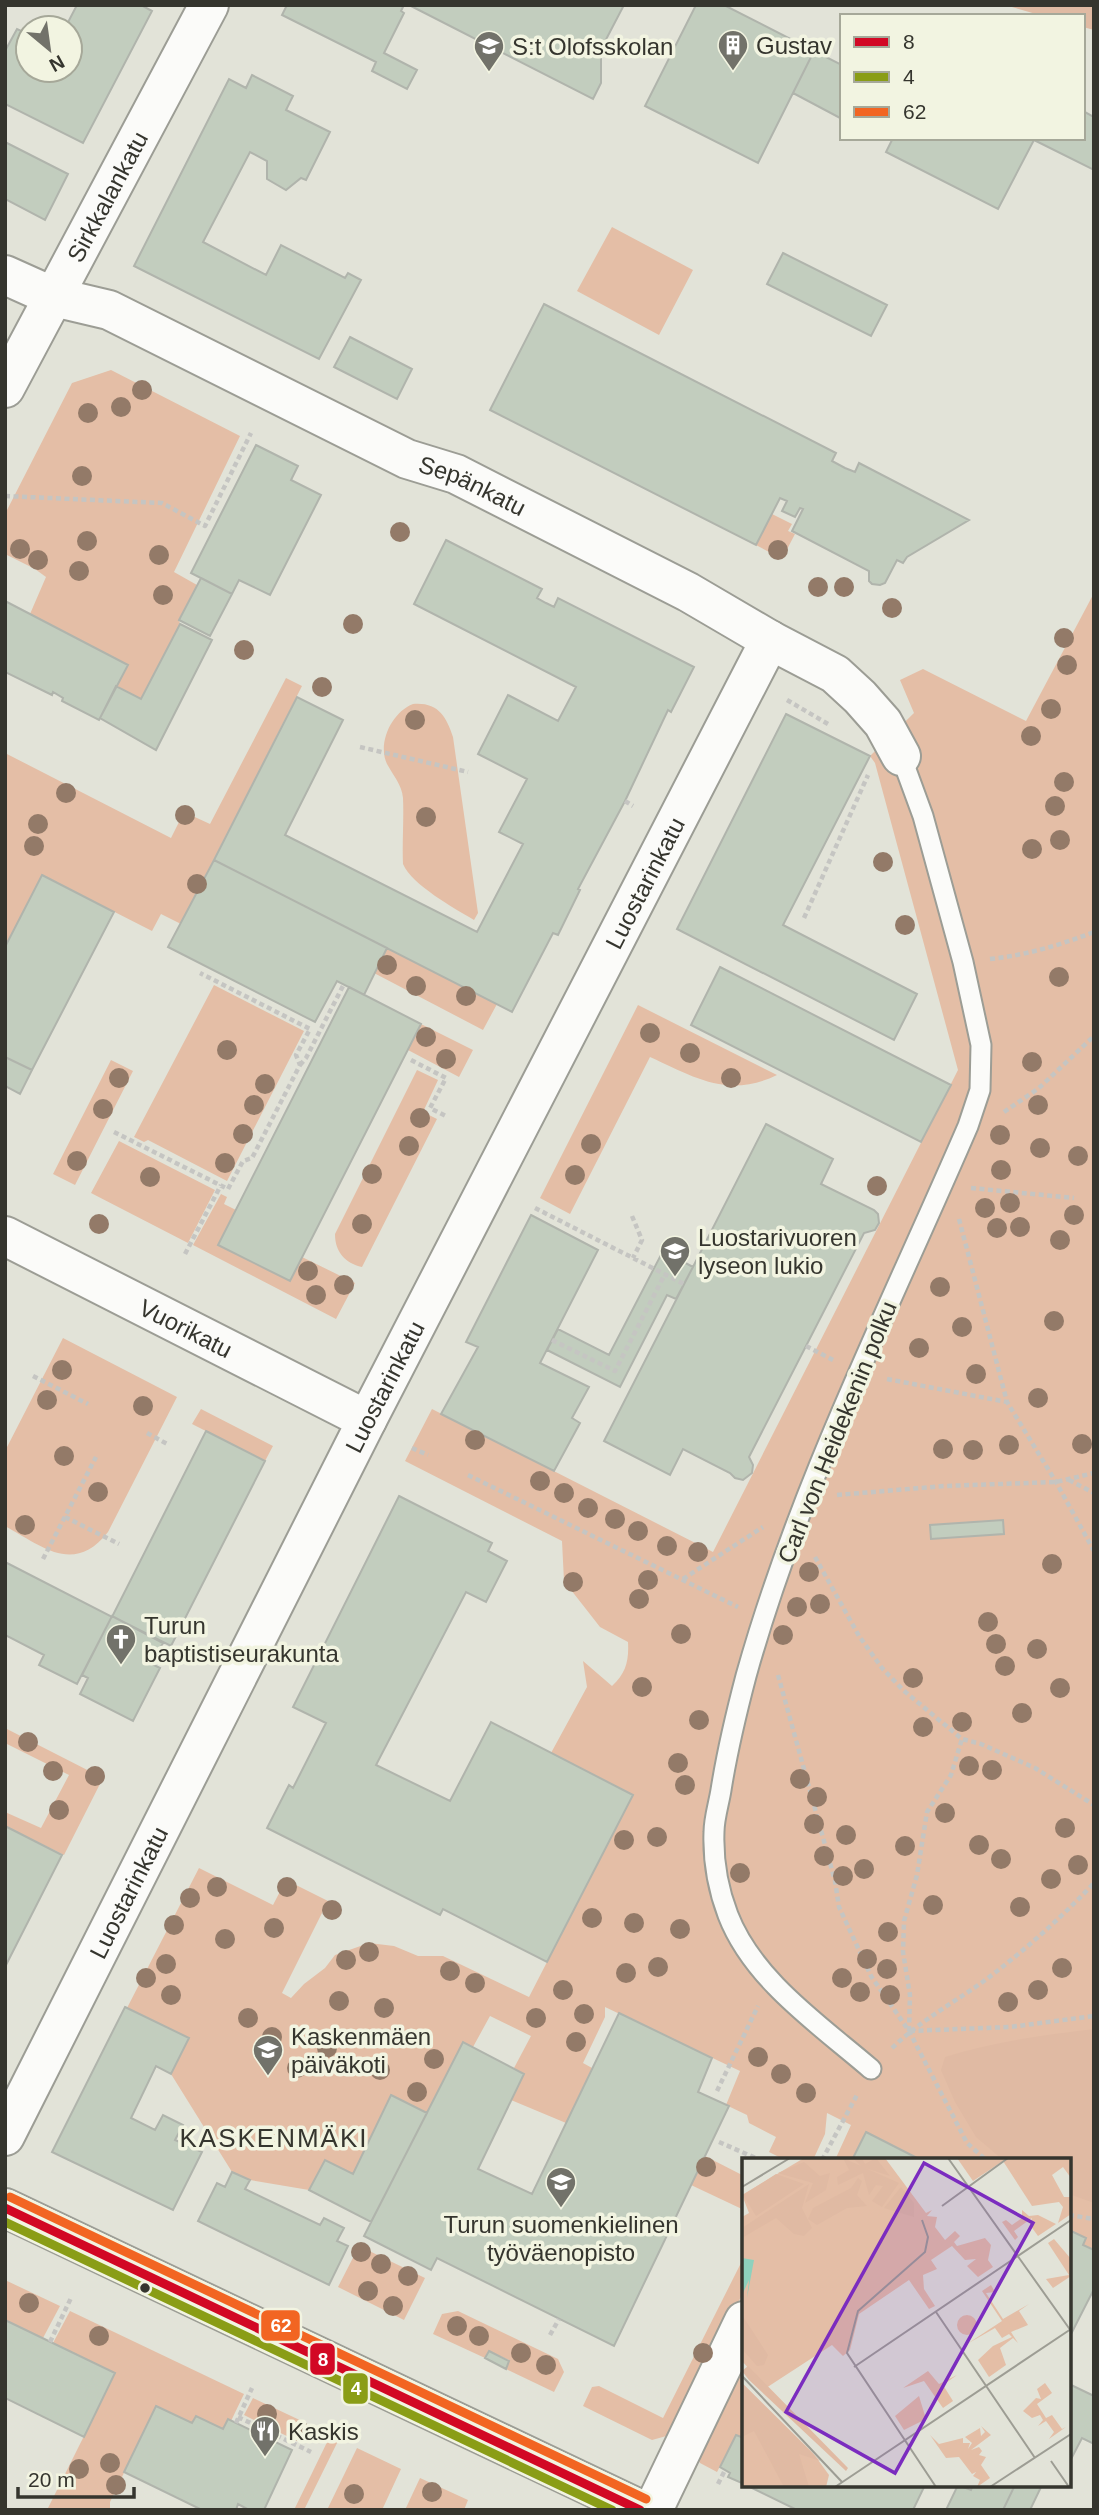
<svg xmlns="http://www.w3.org/2000/svg" width="1099" height="2515" font-family="Helvetica,sans-serif">
<style>
.green{fill:#e4bea6}
.forest{fill:#e0baa3}
.building{fill:#c2cdbe;stroke:#b0b4ac;stroke-width:2}
.lines{fill:none;stroke-linecap:round;stroke-linejoin:round}
.service-casing{stroke:#9c9d95;stroke-width:23}
.minor-casing{stroke:#9c9d95;stroke-width:42}
.secondary-casing{stroke:#9c9d95;stroke-width:42}
.path{stroke:#c5c5c2;stroke-width:4.5;stroke-dasharray:5 3.5;stroke-linecap:butt}
.service{stroke:#fbfbf9;stroke-width:19}
.minor{stroke:#fbfbf9;stroke-width:38}
.secondary{stroke:#fbfbf9;stroke-width:38}
.bus-1-casing{stroke:#f2f4e1;stroke-width:14}
.bus-2-casing{stroke:#f2f4e1;stroke-width:14}
.bus-3-casing{stroke:#f2f4e1;stroke-width:14}
.bus-1{stroke:#d20824;stroke-width:9}
.bus-2{stroke:#8a9d16;stroke-width:9}
.bus-3{stroke:#f26522;stroke-width:9}
.tree{fill:#937a68}
.bus-dot{fill:#35352e;stroke:#f2f4e1;stroke-width:2.5}
.labels{text-anchor:middle;dominant-baseline:central;stroke-width:7;stroke-linejoin:round;paint-order:stroke}
.poi-label{font-size:24px;fill:#35352e;stroke:#f2f4e1;text-anchor:start}
.street-label{font-size:24px;fill:#35352e;stroke:#f2f4e1}
.neighbourhood-label{font-size:26px;letter-spacing:2px;fill:#35352e;stroke:#f2f4e1}
.inset-road{fill:none;stroke:#9d9d94;stroke-width:2}
.view{fill:#7b2cbf;fill-opacity:0.15;stroke:#7b2cbf;stroke-width:3.5}
.inset-edge{fill:none;stroke:#35352e;stroke-width:3.5}
.line-badge{stroke:#f2f4e1;stroke-width:2.5}
.badge-label{font-size:19px;text-anchor:middle;font-weight:bold;fill:#fff}
</style>
<rect width="100%" height="100%" fill="#e2e3d8"/>
<!-- green -->
<path class="green" d="M612,227L693,270L659,335L577,291Z
M111,370L240,436L174,572L197,585L179,620L180,624L141,699L116,686L30,614L46,577L35,569L5,554V514L72,383Z
M772,514L792,524L788,531L795,534L782,559L756,545Z
M1094,593V2250L1083,2245L1086,2238L1069,2230V2160H921L866,2132L852,2160H835L851,2125L827,2113L825,2134L813,2160H785L769,2152L776,2137L749,2123L747,2115L726,2105L740,2071L605,2007V2017L583,2063L592,2068L566,2123L511,2100L524,2074L514,2068L531,2036L490,2016L473,2047L463,2042L427,2113L391,2095L353,2174L309,2190L250,2180L232,2172L171,2074L189,2038L127,2008L199,1868L273,1905L286,1880L328,1901L282,1993L291,1998L304,1984L325,1968L335,1955L369,1943L394,1946L418,1956H443L529,1997L547,1962L551,1753L587,1687L583,1661L612,1686C626,1673 629,1661 628,1642L600,1627L564,1581L562,1541L405,1461L432,1409L713,1552L958,1070L875,763L870,756L914,713L900,680L923,669L1026,721Z
M286,678L302,686L181,924L161,914L152,931L42,875L5,947V753L171,838L184,812L210,824Z
M413,704C438,702 446,716 453,737L477,906L478,913L474,920C454,908 412,885 403,864C402,843 404,820 403,798C402,785 393,775 387,764C377,743 392,712 413,704Z
M387,948L497,1004L483,1030L374,973Z
M214,985L304,1031L227,1181L148,1140L144,1142L134,1137Z
M638,1005L777,1075C728,1099 694,1077 650,1057L570,1214L540,1198Z
M421,1024L473,1050L459,1077L408,1050Z
M111,1060L133,1071L75,1185L53,1174Z
M417,1070L438,1080L423,1112L437,1119L362,1267C345,1263 335,1252 335,1234Z
M119,1141L215,1190L188,1243L91,1193Z
M221,1194L227,1197L224,1204L236,1210L218,1245L290,1281L302,1257L355,1283L336,1319L193,1245Z
M63,1338L177,1397L108,1532C74,1575 43,1547 5,1526V1451Z
M201,1409L273,1446L265,1461L192,1424Z
M5,1728L103,1778L64,1855L5,1826V1812L41,1828L69,1775L5,1743Z
M705,2156L744,2176V2210L691,2185Z
M359,2246L425,2278L404,2320L338,2287Z
M744,2257V2291L670,2435L652,2440L583,2406L592,2387L599,2386L663,2418Z
M5,2280L60,2306L43,2338L5,2320Z
M70,2311L244,2394L231,2421L228,2420L223,2429L192,2423L156,2406L110,2502V2510H47L115,2374L53,2343Z
M458,2311L558,2359L564,2372L554,2392L506,2369L509,2360L489,2351L485,2358L433,2334L442,2314Z
M744,2339V2438L736,2435L717,2472L700,2463L696,2455Z
M253,2398L306,2423L297,2441L244,2415Z
M332,2432L337,2434L339,2439L304,2510H294Z
M357,2448L401,2469L382,2510H327Z
M420,2478L468,2500L464,2510H405Z"/>
<!-- forest -->
<path class="forest" d="M1005,5H1094V30L1083,27V16H1043Z
M1094,2029V2203L1069,2194V2160H1003L976,2137L955,2102L941,2070L945,2057C993,2042 1043,2035 1094,2029Z"/>
<!-- building -->
<path class="building" d="M77,5H141L152,11L83,143L5,104V51L17,29L28,34V70H70V28H65Z
M287,5H404L401,11L404,13L384,53L417,70L407,89L372,71L376,62L282,15Z
M409,5H624L601,49V83L593,99Z
M696,5H724L814,51L758,163L645,106Z
M814,51L842,65V119L793,93Z
M252,75L293,96L286,110L330,132L306,180L301,178L286,190L267,179V161L250,152L203,242L266,275L281,245L345,278L348,273L361,280L319,359L134,266L229,79L246,88Z
M1083,111L1094,117V170L1034,140L1083,138Z
M893,138H1035L998,209L886,152Z
M5,142L68,174L45,220L5,199Z
M783,253L887,305L871,336L767,284Z
M544,304L836,453L832,461L845,468L855,472L859,463L969,520L907,557L903,563L897,560L885,583L880,585L872,584L869,581V571L792,531L803,509L800,508L795,517L782,511L787,501L780,498L756,545L490,410Z
M350,337L412,369L397,399L334,367Z
M256,445L298,466L291,480L321,495L270,595L239,580L232,594L191,573Z
M446,540L542,589L537,598L546,603L554,607L558,598L694,667L671,712L668,710L625,801L578,889L580,890L558,935L553,933L512,1012L214,860L297,697L343,720L285,835L477,932L523,844L499,832L527,779L478,754L508,695L558,721L576,687L414,604Z
M201,578L232,594L210,636L179,620Z
M5,601L128,665L99,720L62,701L63,698L53,692L52,695L5,672Z
M180,624L212,640L156,750L100,718L116,686L141,699Z
M786,714L870,756L783,925L917,994L894,1040L677,929Z
M214,860L387,948L364,995L337,981L315,1022L168,947Z
M42,875L114,912L32,1070L5,1057V947Z
M720,967L951,1085L921,1142L691,1025Z
M349,987L421,1024L290,1281L218,1245Z
M5,1057L32,1070L20,1094L5,1086Z
M766,1124L833,1159L821,1184L874,1210L878,1214L879,1223L875,1230L864,1233L806,1346L749,1457L753,1465L752,1473L743,1480L735,1478L730,1473L683,1449L670,1475L604,1441Z
M531,1215L598,1250L540,1363L589,1387L572,1418L580,1423L554,1471L441,1414L478,1347L466,1342Z
M663,1251L693,1267L676,1299L667,1295L620,1387L547,1350L558,1329L609,1355Z
M206,1431L265,1461L171,1646L112,1616L77,1684L39,1665L44,1655L5,1635V1562L112,1617Z
M399,1496L492,1543L488,1551L507,1561L486,1602L466,1592L376,1765L450,1801L491,1722L633,1795L547,1962L443,1909L440,1915L267,1828L289,1785L293,1788L326,1723L293,1707Z
M1003,1520L1004,1534L931,1539L930,1525Z
M112,1616L163,1643L152,1664L160,1668L133,1721L80,1694L88,1678L82,1675Z
M5,1826L62,1855L5,1967Z
M125,2007L189,2038L171,2074L156,2066L131,2118L155,2130L163,2115L183,2125L175,2140L202,2152L173,2210L52,2152Z
M619,2013L712,2058L698,2092L729,2106L614,2346L437,2258L431,2270L364,2236L463,2042L524,2074L478,2169L532,2194Z
M391,2095L427,2113L371,2222L309,2190L325,2160L353,2174Z
M866,2132L921,2160H852Z
M232,2172L250,2180L245,2189L320,2225L324,2218L344,2228L337,2241L348,2246L329,2285L198,2221L217,2183L225,2187Z
M1069,2230L1086,2238L1083,2245L1094,2250V2289L1069,2338Z
M5,2320L115,2373L84,2437L5,2398Z
M489,2351L509,2361L506,2369L485,2358Z
M1069,2384L1094,2396V2444L1082,2438L1069,2463Z
M156,2406L192,2423L196,2416L223,2429L228,2419L292,2450L264,2510H249L238,2504L236,2510H202L124,2472Z
M736,2435L744,2438V2484L728,2477L730,2473L720,2467Z
M746,2485H925L913,2510H797Z
M958,2485L971,2490L973,2485H1015L1003,2510H946Z
M1015,2485H1042L1030,2510H1003Z"/>
<g class="lines">
<!-- service casing -->
<g class="service-casing">
<path id="service" d="M871,2069C820,2025 753,1980 728,1915C718,1889 713,1859 714,1832C714,1818 719,1803 721,1790C727,1752 736,1714 746,1676C799,1486 890,1307 968,1126L980,1090L981,1045L963,962L923,816L901,756"/>
</g>
<!-- minor casing -->
<g class="minor-casing">
<g id="minor">
<path id="s1" d="M5,275L54,297L109,310L407,459L456,474L688,592L770,640L835,674L860,697L883,723L901,756"/>
<path id="s2" d="M5,388L209,5"/>
<path id="s3" d="M5,1236L367,1420"/>
<path id="s4" d="M5,2136L367,1420L770,640"/>
<path d="M653,2510L744,2321"/>
</g>
</g>
<!-- secondary casing -->
<g class="secondary-casing">
<path id="secondary" d="M5,2208L641,2510"/>
</g>
<!-- path -->
<path class="path" d="M5,496L162,503L205,526L251,433
M787,700L828,724
M360,747L468,772
M625,801L633,806
M804,918L868,775
M990,959C1027,955 1060,945 1094,932
M411,1060L446,1078L430,1108L448,1117
M300,1065L306,1058L344,984
M1004,1112L1039,1088L1094,1036
M114,1132L228,1189L243,1161L252,1158L300,1065L296,1055L310,1029L200,973
M971,1188L1074,1198
M535,1208L684,1284
M632,1216L642,1240L633,1258
M959,1219L1007,1402L1056,1482L1094,1551
M185,1254L221,1185
M552,1340L615,1371L665,1274
M806,1346L833,1360
M33,1376L88,1404
M887,1379L1007,1402
M147,1433L169,1445
M412,1448L428,1455
M468,1475L738,1607
M1069,1480L1094,1493
M837,1495L944,1486L1056,1482L1094,1473
M65,1517L119,1544
M815,1557L859,1636L882,1668L903,1690L962,1739L981,1744L1035,1768L1094,1805
M43,1559L96,1457
M683,1579L763,1527
M778,1675L835,1881L839,1907L871,1976L909,2031L967,2143L986,2160
M909,2031L910,1995L903,1952L904,1921L917,1875L927,1812L951,1775L962,1739
M910,2031L1010,2027L1094,2016
M892,2048C920,2021 953,2003 984,1981C1024,1951 1060,1919 1094,1883
M717,2091L758,2006
M719,2142L760,2160
M822,2160L858,2093
M1069,2215L1094,2219
M550,2335L559,2319
M50,2342L71,2298
M238,2417L311,2452
M236,2423L252,2388
M718,2484L725,2470"/>
<!-- service -->
<use href="#service" class="service"/>
<!-- minor -->
<use href="#minor" class="minor"/>
<!-- secondary -->
<use href="#secondary" class="secondary"/>
<!-- bus-1 casing -->
<g class="bus-1-casing">
<path id="bus-1" d="M5,2208L640,2510"/>
</g>
<!-- bus-2 casing -->
<g class="bus-2-casing">
<path id="bus-2" d="M5,2222L612,2510"/>
</g>
<!-- bus-3 casing -->
<g class="bus-3-casing">
<path id="bus-3" d="M10,2197L646,2499"/>
</g>
<!-- bus-1 -->
<use href="#bus-1" class="bus-1"/>
<!-- bus-2 -->
<use href="#bus-2" class="bus-2"/>
<!-- bus-3 -->
<use href="#bus-3" class="bus-3"/>
</g>
<!-- trees -->
<g class="tree">
<circle cx="142" cy="390" r="10"/>
<circle cx="121" cy="407" r="10"/>
<circle cx="88" cy="413" r="10"/>
<circle cx="82" cy="476" r="10"/>
<circle cx="400" cy="532" r="10"/>
<circle cx="87" cy="541" r="10"/>
<circle cx="20" cy="549" r="10"/>
<circle cx="778" cy="550" r="10"/>
<circle cx="159" cy="555" r="10"/>
<circle cx="38" cy="560" r="10"/>
<circle cx="79" cy="571" r="10"/>
<circle cx="818" cy="587" r="10"/>
<circle cx="844" cy="587" r="10"/>
<circle cx="163" cy="595" r="10"/>
<circle cx="892" cy="608" r="10"/>
<circle cx="353" cy="624" r="10"/>
<circle cx="1064" cy="638" r="10"/>
<circle cx="244" cy="650" r="10"/>
<circle cx="1067" cy="665" r="10"/>
<circle cx="322" cy="687" r="10"/>
<circle cx="1051" cy="709" r="10"/>
<circle cx="415" cy="720" r="10"/>
<circle cx="1031" cy="736" r="10"/>
<circle cx="1064" cy="782" r="10"/>
<circle cx="66" cy="793" r="10"/>
<circle cx="1055" cy="806" r="10"/>
<circle cx="185" cy="815" r="10"/>
<circle cx="426" cy="817" r="10"/>
<circle cx="38" cy="824" r="10"/>
<circle cx="1060" cy="840" r="10"/>
<circle cx="34" cy="846" r="10"/>
<circle cx="1032" cy="849" r="10"/>
<circle cx="883" cy="862" r="10"/>
<circle cx="197" cy="884" r="10"/>
<circle cx="905" cy="925" r="10"/>
<circle cx="387" cy="965" r="10"/>
<circle cx="1059" cy="977" r="10"/>
<circle cx="416" cy="986" r="10"/>
<circle cx="466" cy="996" r="10"/>
<circle cx="650" cy="1033" r="10"/>
<circle cx="426" cy="1037" r="10"/>
<circle cx="227" cy="1050" r="10"/>
<circle cx="690" cy="1053" r="10"/>
<circle cx="446" cy="1059" r="10"/>
<circle cx="1032" cy="1062" r="10"/>
<circle cx="119" cy="1078" r="10"/>
<circle cx="731" cy="1078" r="10"/>
<circle cx="265" cy="1084" r="10"/>
<circle cx="254" cy="1105" r="10"/>
<circle cx="1038" cy="1105" r="10"/>
<circle cx="103" cy="1109" r="10"/>
<circle cx="420" cy="1118" r="10"/>
<circle cx="243" cy="1134" r="10"/>
<circle cx="1000" cy="1135" r="10"/>
<circle cx="591" cy="1144" r="10"/>
<circle cx="409" cy="1146" r="10"/>
<circle cx="1040" cy="1148" r="10"/>
<circle cx="1078" cy="1156" r="10"/>
<circle cx="77" cy="1161" r="10"/>
<circle cx="225" cy="1163" r="10"/>
<circle cx="1001" cy="1170" r="10"/>
<circle cx="372" cy="1174" r="10"/>
<circle cx="575" cy="1175" r="10"/>
<circle cx="150" cy="1177" r="10"/>
<circle cx="877" cy="1186" r="10"/>
<circle cx="1010" cy="1203" r="10"/>
<circle cx="985" cy="1208" r="10"/>
<circle cx="1074" cy="1215" r="10"/>
<circle cx="99" cy="1224" r="10"/>
<circle cx="362" cy="1224" r="10"/>
<circle cx="1020" cy="1227" r="10"/>
<circle cx="997" cy="1228" r="10"/>
<circle cx="1060" cy="1240" r="10"/>
<circle cx="308" cy="1271" r="10"/>
<circle cx="344" cy="1285" r="10"/>
<circle cx="940" cy="1287" r="10"/>
<circle cx="316" cy="1295" r="10"/>
<circle cx="1054" cy="1321" r="10"/>
<circle cx="962" cy="1327" r="10"/>
<circle cx="919" cy="1348" r="10"/>
<circle cx="62" cy="1370" r="10"/>
<circle cx="976" cy="1374" r="10"/>
<circle cx="1038" cy="1398" r="10"/>
<circle cx="47" cy="1400" r="10"/>
<circle cx="143" cy="1406" r="10"/>
<circle cx="475" cy="1440" r="10"/>
<circle cx="1082" cy="1444" r="10"/>
<circle cx="1009" cy="1445" r="10"/>
<circle cx="943" cy="1449" r="10"/>
<circle cx="973" cy="1450" r="10"/>
<circle cx="64" cy="1456" r="10"/>
<circle cx="540" cy="1481" r="10"/>
<circle cx="98" cy="1492" r="10"/>
<circle cx="564" cy="1493" r="10"/>
<circle cx="588" cy="1508" r="10"/>
<circle cx="615" cy="1519" r="10"/>
<circle cx="25" cy="1525" r="10"/>
<circle cx="638" cy="1531" r="10"/>
<circle cx="667" cy="1546" r="10"/>
<circle cx="698" cy="1552" r="10"/>
<circle cx="1052" cy="1564" r="10"/>
<circle cx="809" cy="1572" r="10"/>
<circle cx="648" cy="1580" r="10"/>
<circle cx="573" cy="1582" r="10"/>
<circle cx="639" cy="1599" r="10"/>
<circle cx="820" cy="1604" r="10"/>
<circle cx="797" cy="1607" r="10"/>
<circle cx="988" cy="1622" r="10"/>
<circle cx="681" cy="1634" r="10"/>
<circle cx="783" cy="1635" r="10"/>
<circle cx="996" cy="1644" r="10"/>
<circle cx="1037" cy="1649" r="10"/>
<circle cx="1005" cy="1666" r="10"/>
<circle cx="913" cy="1678" r="10"/>
<circle cx="642" cy="1687" r="10"/>
<circle cx="1060" cy="1688" r="10"/>
<circle cx="1022" cy="1713" r="10"/>
<circle cx="699" cy="1720" r="10"/>
<circle cx="962" cy="1722" r="10"/>
<circle cx="923" cy="1727" r="10"/>
<circle cx="28" cy="1742" r="10"/>
<circle cx="678" cy="1763" r="10"/>
<circle cx="969" cy="1766" r="10"/>
<circle cx="992" cy="1770" r="10"/>
<circle cx="53" cy="1771" r="10"/>
<circle cx="95" cy="1776" r="10"/>
<circle cx="800" cy="1779" r="10"/>
<circle cx="685" cy="1785" r="10"/>
<circle cx="817" cy="1797" r="10"/>
<circle cx="59" cy="1810" r="10"/>
<circle cx="945" cy="1813" r="10"/>
<circle cx="814" cy="1824" r="10"/>
<circle cx="1065" cy="1828" r="10"/>
<circle cx="846" cy="1835" r="10"/>
<circle cx="657" cy="1837" r="10"/>
<circle cx="624" cy="1840" r="10"/>
<circle cx="979" cy="1845" r="10"/>
<circle cx="905" cy="1846" r="10"/>
<circle cx="824" cy="1856" r="10"/>
<circle cx="1001" cy="1859" r="10"/>
<circle cx="1078" cy="1865" r="10"/>
<circle cx="864" cy="1869" r="10"/>
<circle cx="740" cy="1873" r="10"/>
<circle cx="843" cy="1876" r="10"/>
<circle cx="1051" cy="1879" r="10"/>
<circle cx="217" cy="1887" r="10"/>
<circle cx="287" cy="1887" r="10"/>
<circle cx="190" cy="1898" r="10"/>
<circle cx="933" cy="1905" r="10"/>
<circle cx="1020" cy="1907" r="10"/>
<circle cx="332" cy="1910" r="10"/>
<circle cx="592" cy="1918" r="10"/>
<circle cx="634" cy="1923" r="10"/>
<circle cx="174" cy="1925" r="10"/>
<circle cx="274" cy="1928" r="10"/>
<circle cx="680" cy="1929" r="10"/>
<circle cx="888" cy="1932" r="10"/>
<circle cx="225" cy="1939" r="10"/>
<circle cx="369" cy="1952" r="10"/>
<circle cx="867" cy="1959" r="10"/>
<circle cx="346" cy="1960" r="10"/>
<circle cx="166" cy="1964" r="10"/>
<circle cx="658" cy="1967" r="10"/>
<circle cx="1062" cy="1968" r="10"/>
<circle cx="887" cy="1969" r="10"/>
<circle cx="450" cy="1971" r="10"/>
<circle cx="626" cy="1973" r="10"/>
<circle cx="146" cy="1978" r="10"/>
<circle cx="842" cy="1978" r="10"/>
<circle cx="475" cy="1983" r="10"/>
<circle cx="563" cy="1990" r="10"/>
<circle cx="1038" cy="1990" r="10"/>
<circle cx="860" cy="1992" r="10"/>
<circle cx="171" cy="1995" r="10"/>
<circle cx="890" cy="1995" r="10"/>
<circle cx="339" cy="2001" r="10"/>
<circle cx="1008" cy="2002" r="10"/>
<circle cx="384" cy="2008" r="10"/>
<circle cx="584" cy="2014" r="10"/>
<circle cx="248" cy="2018" r="10"/>
<circle cx="536" cy="2018" r="10"/>
<circle cx="272" cy="2037" r="10"/>
<circle cx="576" cy="2042" r="10"/>
<circle cx="327" cy="2048" r="10"/>
<circle cx="758" cy="2057" r="10"/>
<circle cx="434" cy="2059" r="10"/>
<circle cx="297" cy="2068" r="10"/>
<circle cx="380" cy="2070" r="10"/>
<circle cx="781" cy="2074" r="10"/>
<circle cx="417" cy="2092" r="10"/>
<circle cx="806" cy="2093" r="10"/>
<circle cx="706" cy="2167" r="10"/>
<circle cx="361" cy="2252" r="10"/>
<circle cx="381" cy="2264" r="10"/>
<circle cx="408" cy="2276" r="10"/>
<circle cx="368" cy="2291" r="10"/>
<circle cx="29" cy="2303" r="10"/>
<circle cx="393" cy="2306" r="10"/>
<circle cx="457" cy="2326" r="10"/>
<circle cx="99" cy="2336" r="10"/>
<circle cx="479" cy="2336" r="10"/>
<circle cx="521" cy="2353" r="10"/>
<circle cx="703" cy="2353" r="10"/>
<circle cx="546" cy="2365" r="10"/>
<circle cx="267" cy="2414" r="10"/>
<circle cx="300" cy="2431" r="10"/>
<circle cx="110" cy="2463" r="10"/>
<circle cx="79" cy="2469" r="10"/>
<circle cx="116" cy="2485" r="10"/>
<circle cx="432" cy="2492" r="10"/>
<circle cx="354" cy="2494" r="10"/>
</g>
<!-- icons -->
<defs>
<g id="building-pin" transform="scale(1.575)"><path d="M0 17L-7.5 6A9.5 9.5 0 1 1 7.5 6Z" fill="#72726a" stroke="#f2f4e1"/><path d="M-4-6H4V6H1V3H-1V6H-4ZM-2.5-4.3h1.7v1.8h-1.7ZM.8-4.3h1.7v1.8H.8ZM-2.5-1h1.7V.8h-1.7ZM.8-1h1.7V.8H.8Z" fill="#fff"/></g>
<g id="school-pin" transform="scale(1.575)"><path d="M0 17L-7.5 6A9.5 9.5 0 1 1 7.5 6Z" fill="#72726a" stroke="#f2f4e1"/><path d="M0-5L7-2L0 1L-7-2ZM-4 1L0 2.5L4 1V4Q0 6-4 4Z" fill="#fff"/></g>
<g id="church-pin" transform="scale(1.575)"><path d="M0 17L-7.5 6A9.5 9.5 0 1 1 7.5 6Z" fill="#72726a" stroke="#f2f4e1"/><path d="M-1.2-6h2.4v3.5h3.3v2.4h-3.3V6h-2.4V-.1h-3.3v-2.4h3.3Z" fill="#fff"/></g>
<g id="restaurant-pin" transform="scale(1.575)"><path d="M0 17L-7.5 6A9.5 9.5 0 1 1 7.5 6Z" fill="#72726a" stroke="#f2f4e1"/><path d="M-5-6h1v4h1v-4h1v4h1v-4h1v5L-1.5 .5V6h-2V.5L-5-1ZM5-6V6H3V1.5H1.5Q1.5-4 5-6Z" fill="#fff"/></g>
</defs>
<g fill-rule="evenodd">
<use href="#building-pin" x="733" y="45"/>
<use href="#school-pin" x="489" y="46"/>
<use href="#school-pin" x="675" y="1251"/>
<use href="#church-pin" x="121" y="1639"/>
<use href="#school-pin" x="268" y="2050"/>
<use href="#school-pin" x="561" y="2182"/>
<use href="#restaurant-pin" x="265" y="2431"/>
</g>
<!-- markers -->
<circle class="bus-dot" cx="145" cy="2288" r="6"/>
<g class="labels">
<!-- poi labels -->
<g class="poi-label">
<text x="756" y="45">Gustav</text>
<text x="512" y="46">S:t Olofsskolan</text>
<text x="698" y="1237">Luostarivuoren<tspan x="698" dy="28">lyseon lukio</tspan></text>
<text x="144" y="1625">Turun<tspan x="144" dy="28">baptistiseurakunta</tspan></text>
<text x="291" y="2036">Kaskenmäen<tspan x="291" dy="28">päiväkoti</tspan></text>
<text x="561" y="2224" text-anchor="middle">Turun suomenkielinen<tspan x="561" dy="28">työväenopisto</tspan></text>
<text x="288" y="2431">Kaskis</text>
</g>
<!-- street labels -->
<g class="street-label">
<text stroke="none"><textPath href="#s2" startOffset="217">Sirkkalankatu</textPath></text>
<text stroke="none"><textPath href="#s1" startOffset="514">Sepänkatu</textPath></text>
<text stroke="none"><textPath href="#s4" startOffset="1407">Luostarinkatu</textPath></text>
<text stroke="none"><textPath href="#s3" startOffset="203">Vuorikatu</textPath></text>
<text stroke="none"><textPath href="#s4" startOffset="840">Luostarinkatu</textPath></text>
<text transform="translate(837 1432) rotate(-68)">Carl von Heidekenin polku</text>
<text stroke="none"><textPath href="#s4" startOffset="273">Luostarinkatu</textPath></text>
</g>
<!-- neighbourhood labels -->
<g class="neighbourhood-label">
<text x="274" y="2138">KASKENMÄKI</text>
</g>
</g>
<!-- overview -->
<g transform="translate(742 2158)">
<rect width="329" height="329" fill="#e2e3d8"/>
<path d="M62,0H143L184,55L190,52L185,58L195,59L193,69L203,82L213,73L218,78L212,84L215,88L243,80L249,87L246,102L251,109L236,119L225,108L234,101L223,102L210,88L189,102L195,111L181,117L182,131L193,148L187,151L167,122L117,156L108,192L101,198L90,187L24,230L0,203V59L7,55L0,37ZM215,0H329V20L321,9L310,17L322,39H328L329,56L316,65L321,49L317,44L290,48L261,3L231,23ZM280,52L287,58L296,57L314,66L296,78L288,67L290,60L272,73L276,79L273,82L260,64L264,62L270,67L280,60ZM312,81L329,101V118L311,130L304,121L327,117L306,85ZM249,127L253,134L244,135L261,161L287,146L277,153L286,167L269,174L276,185L271,180L258,190L264,207L247,219L236,202L251,188L270,179L267,176L260,180L253,170L225,186L260,163L240,133ZM215 167a10 10 0 1 1 20 0a10 10 0 1 1-20 0ZM186,213L197,226L215,217L201,227L211,243L201,250L182,223L161,230ZM0,225L71,295L87,317L84,329H0ZM303,225L310,235L295,246L304,260L310,257L320,271L324,269L307,281L312,274L304,263L296,268L301,262L298,257L290,260L281,253L294,240L299,241L295,231ZM177,238L184,261L162,272L153,258ZM239,268L249,277L229,292L237,289L240,293L237,297L244,299L239,307L248,320L235,329L238,322L231,318L234,314L230,316L217,299L204,300L188,277L197,286L221,280V285H228L226,291L230,285L223,279L238,270L239,278L243,274Z" fill="#e4bea6"/>
<path d="M101,0L157,25L140,49L130,43L141,28L134,27L127,37L121,15L96,27L95,19L107,12ZM111,0H120L123,6L134,0L148,18L120,9ZM62,4L78,18L88,15L84,32L63,45L71,25L36,15ZM34,16L62,26L14,58L1,37ZM116,20L120,23L115,37L125,48L105,50L75,67L66,61L71,50L109,30ZM67,26L60,50L70,70L62,78L52,76L34,60L0,80V70ZM159,29L172,45V59L142,50ZM0,157L26,197L22,207L15,208L0,191ZM6,208L106,310L104,313L7,222L0,213ZM1,226L78,303L57,296L67,329H42L12,273L0,279Z" fill="#e0baa3"/>
<path d="M0,100L12,102L5,140L7,122L0,137Z" fill="#8ed1bd"/>
<path class="inset-road" d="M206,0L329,173M0,29L48,0M200,48L266,0M180,62L186,79L183,94L116,153L105,195L194,329M194,154L293,300M112,209L329,62M0,218L100,324M309,303L327,329M93,329L329,171M248,329L329,276"/>
<path class="view" d="M182,5L291,65L153,315L44,254Z"/>
<rect width="329" height="329" class="inset-edge"/>
</g>
<g class="line-badge">
<rect x="260" y="2309" width="41" height="33" rx="7" fill="#f26522"/>
<rect x="309" y="2342" width="27" height="34" rx="7" fill="#d20824"/>
<rect x="342" y="2372" width="27" height="33" rx="7" fill="#8a9d16"/>
</g>
<g class="badge-label">
<text x="281" y="2332">62</text>
<text x="323" y="2366">8</text>
<text x="356" y="2395">4</text>
</g>
<!-- border -->
<rect width="1099" height="2515" fill="none" stroke="#35352e" stroke-width="14"/>
<!-- legend -->
<rect x="840" y="14" width="245" height="126" fill="#f2f4e1" stroke="#a6a899" stroke-width="2"/>
<rect x="854" y="37" width="35" height="10" fill="#d20824" stroke="#a6a899" stroke-width="2"/>
<text x="903" y="49" font-size="21" fill="#35352e">8</text>
<rect x="854" y="72" width="35" height="10" fill="#8a9d16" stroke="#a6a899" stroke-width="2"/>
<text x="903" y="84" font-size="21" fill="#35352e">4</text>
<rect x="854" y="107" width="35" height="10" fill="#f26522" stroke="#a6a899" stroke-width="2"/>
<text x="903" y="119" font-size="21" fill="#35352e">62</text>
<!-- north arrow -->
<g transform="translate(49 49) rotate(151)"><circle r="33" fill="#f2f4e1" stroke="#a6a899" stroke-width="2"/>
<path d="M0-5L12 26L0 18L-12 26Z" fill="#72726a"/>
<text y="-10" font-size="19" font-weight="bold" text-anchor="middle" fill="#35352e">N</text>
</g>
<!-- scale -->
<path d="M18 2487v10h116v-10" fill="none" stroke="#35352e" stroke-width="3.5"/>
<text x="28" y="2487" font-size="21" fill="#35352e" stroke="#f2f4e1" stroke-width="5" paint-order="stroke">20 m</text>
</svg>
